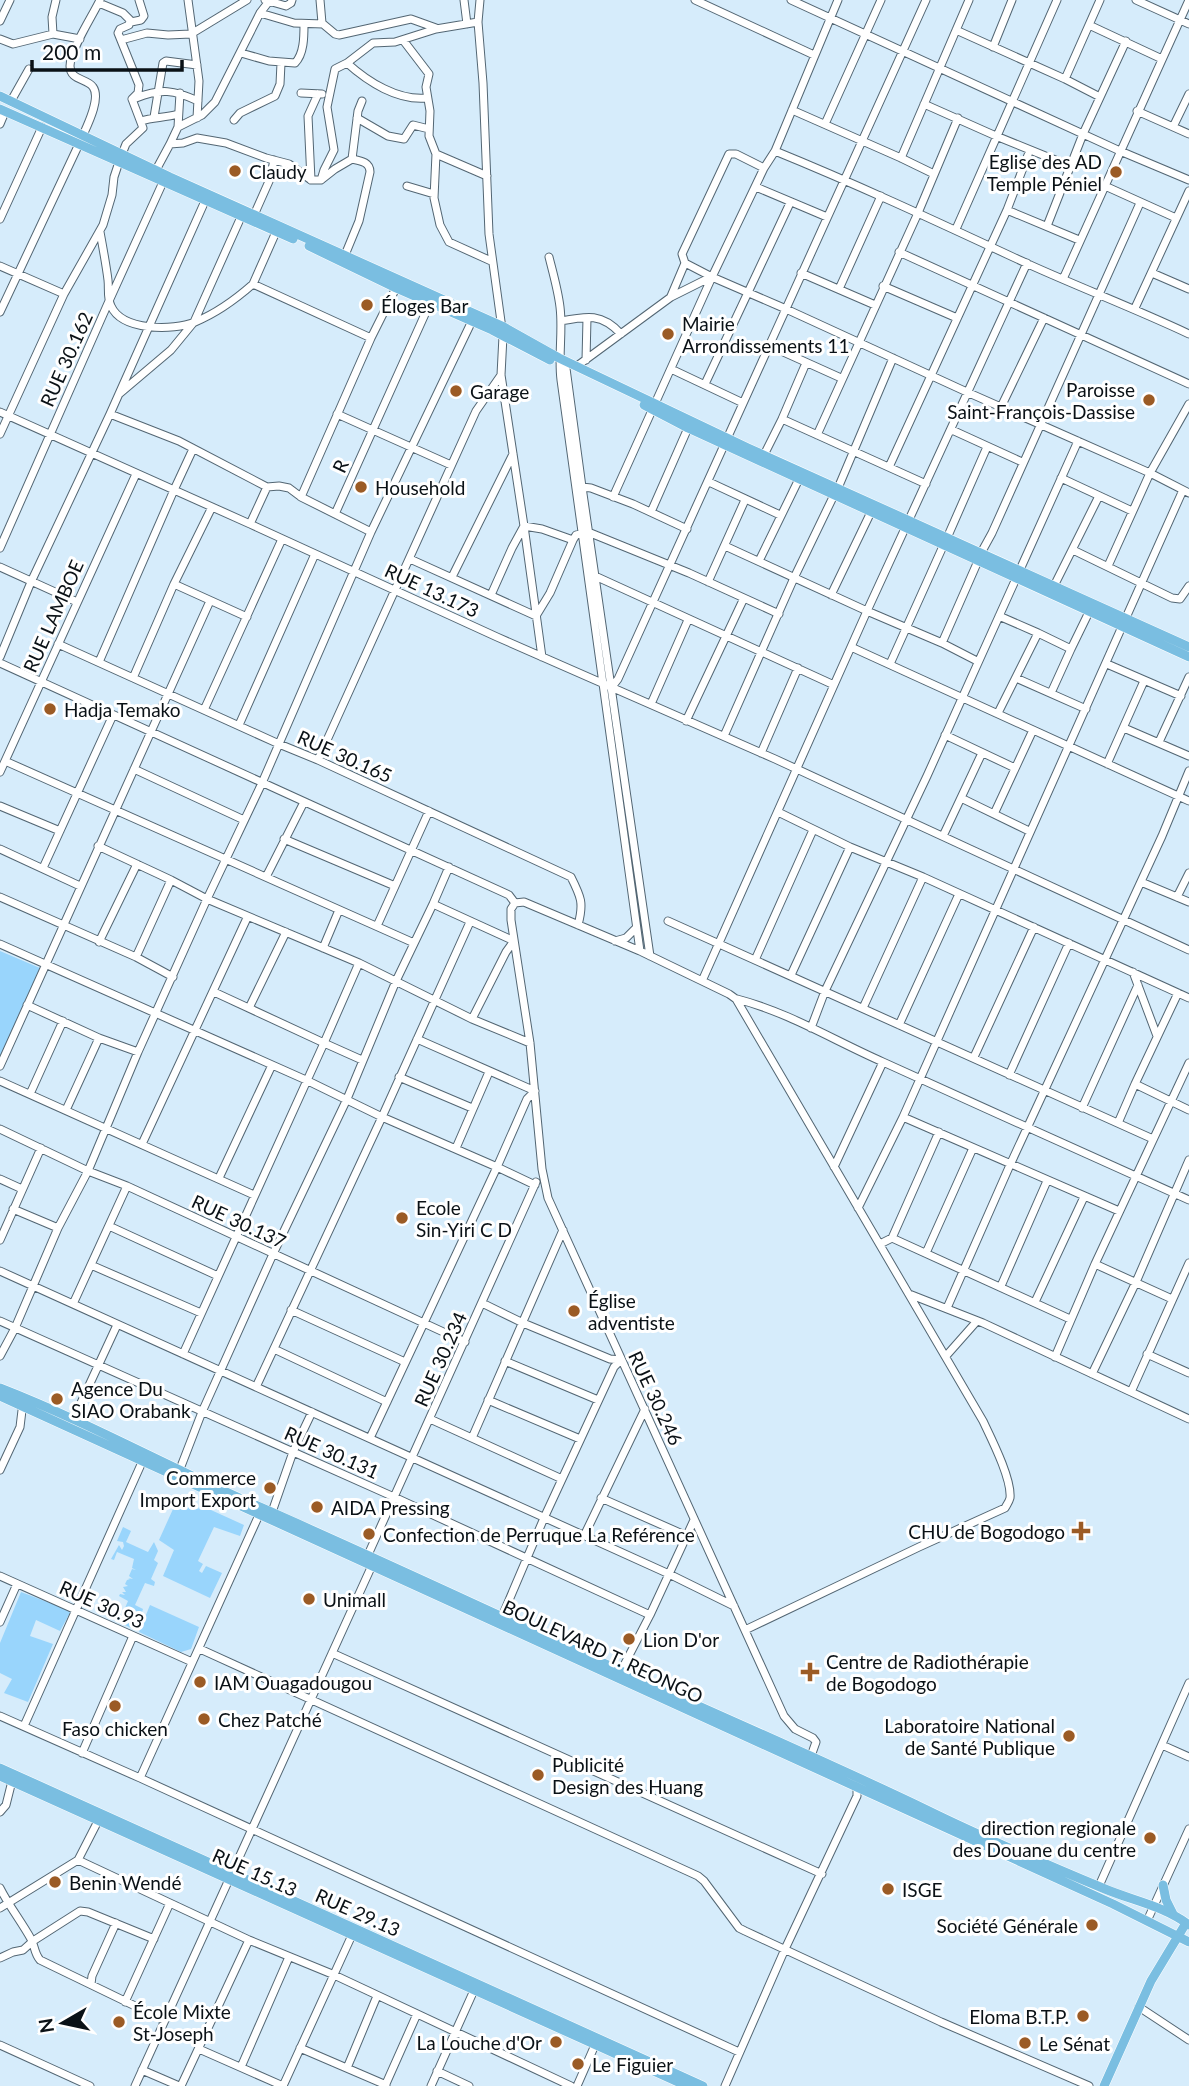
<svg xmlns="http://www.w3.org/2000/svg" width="1189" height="2086" font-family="Lato,sans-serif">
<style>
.green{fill:#99d5fc}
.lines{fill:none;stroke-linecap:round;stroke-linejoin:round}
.minor-casing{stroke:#536673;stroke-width:9}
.major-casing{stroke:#fff;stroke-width:10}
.minor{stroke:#fff;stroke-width:7}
.major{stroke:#7abee1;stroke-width:9}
.poi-dot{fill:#9b5b25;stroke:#fff;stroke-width:2.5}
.labels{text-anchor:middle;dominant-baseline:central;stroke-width:6;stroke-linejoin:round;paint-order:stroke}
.poi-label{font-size:19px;fill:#0a1116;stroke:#fff;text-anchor:start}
.street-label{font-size:19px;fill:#0a1116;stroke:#fff}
</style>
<rect width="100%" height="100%" fill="#d6ecfb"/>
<!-- green -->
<path class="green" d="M0,951L40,968L0,1057Z
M178,1498V1509H181L185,1501L186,1506L188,1502H192L190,1507L194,1506L198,1509L200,1505L244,1525L240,1536L214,1527L198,1561L203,1564L199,1571L202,1573L206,1566L222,1573L210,1598L163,1576L174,1550L159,1540Z
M123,1527L131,1531L126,1542L148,1552L154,1542L158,1551L154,1560L158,1563L151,1579L155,1582L154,1586L145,1583L135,1605L143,1609L141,1616L137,1615L131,1628L119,1622L128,1601L119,1596L120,1594L125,1595L122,1592H126L123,1587L128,1586L125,1584L127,1580L130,1579L128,1578L133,1579L129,1576L132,1569L136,1570L132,1568L134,1559L117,1552L114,1560L111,1559L119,1545L122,1550L124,1546L123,1542L117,1541Z
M21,1592L71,1611L60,1631L36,1620L30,1636L53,1644L28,1702L4,1693L12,1679L0,1673V1643Z
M150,1605L199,1627L191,1649L181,1652L139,1632Z"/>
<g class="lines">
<!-- minor casing -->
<g class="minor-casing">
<path id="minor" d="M188,0L199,81L197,118
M265,0L286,6L291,3L292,0
M320,0L322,23
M464,0L467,24
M480,0L478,22L483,83L489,234L503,336L501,375L524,526L542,657
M695,0L814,55
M791,0L1120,151L1189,180
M1136,0L1189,24
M99,3L123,13L130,20L129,25L120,29L118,33L139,85L138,93L132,99
M260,13L294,23L323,24L335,34L339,35L411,19L436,28
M0,21L10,0
M131,22L141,20L144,16L139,0
M1089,25L1162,59
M956,30L1065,79L1100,97
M53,34L52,17L56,0
M0,39L13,44L53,34L80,39
M121,40L147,33L168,35L191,34L247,0
M403,40L429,74L426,87L430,111L429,136L436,154L434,198L440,225L449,242L491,261
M993,47L1012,0
M241,53L269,61L295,63C304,54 304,37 304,24
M347,63C368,82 398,101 427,98
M1065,79L1100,0
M301,93L322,94
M136,98C161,88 174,90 198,101
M11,101L29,69
M924,104L996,136L1070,166
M792,110L901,158L934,174
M1137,111L1189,134
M154,117L163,63L166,61L197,65
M357,118L388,136L404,139L413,125L429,129
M234,120L240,113L275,96L280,84L281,63
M141,121C153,117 165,118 178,114
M0,124L5,112
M825,124L881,0
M178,127L180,93
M1173,127L1189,94
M83,135C88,124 101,98 93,87C87,78 70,81 70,66C70,50 93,15 100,0
M170,144L178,127L202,115L215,102L260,13L270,0
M775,151C861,186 944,225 1028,264C1081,288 1136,309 1189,334
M122,154L126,144L143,128L132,99
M436,154L487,176
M901,158L969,0
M764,168L736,154H729L682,254L685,263L712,277L786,309L969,393L1150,473L1189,493
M156,170L170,144L183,143L197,138L226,143L266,158L289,164L311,180H321L335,169L352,159L358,111L362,101
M311,180L308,116L318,94
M321,180L324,170L334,150L327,107L335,69L347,63L373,43L395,42L436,29L478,22
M407,186L434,194
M1105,186L1176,218
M756,187L827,217
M1007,210L1079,240
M254,215L270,179L274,160
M0,219L42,127
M1047,226L1083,134L1126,41
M956,229L1057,0
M100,232C103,248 106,264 108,280C109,288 107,298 111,306C122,331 173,331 195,322C217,313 236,299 253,284L276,232
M899,252L1189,384
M345,255L359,221L370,172C370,162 361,161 352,159
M549,257C553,273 558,290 560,307C563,331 558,356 561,380L640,951
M0,266L64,294
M801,273L875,305
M1152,273L1189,289
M1063,279L1189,0
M253,284L371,338
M883,286L957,318
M839,289L881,196
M671,296L685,263
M1135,308L1189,191
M0,312L79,144
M561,321C587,316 602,313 621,334
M770,346L841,378
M586,360L587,318
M565,361L582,487L650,956
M577,366L671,297L711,277
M671,369L743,403
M705,384L790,203
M119,394L171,350L194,322L241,217
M1001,407L1044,318
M0,412L250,524L497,637L775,759L1189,950
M110,414L179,441L267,487L279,486L289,488L301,497L371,532
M337,414L451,465
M782,419L926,484
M952,430L1022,462
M0,434L64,294L103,225L112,195L114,177L119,162
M817,435L918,213L958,118
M764,455L782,419L806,363
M889,467L1007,210L1028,155
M1061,478L1132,511
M709,482L780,515
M582,487L591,488L633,504L687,529
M838,488L893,358
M301,497L371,338L396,288
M613,497L712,277L764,168L775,151L838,0
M651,512L688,428
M335,514L430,303
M250,524L267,487
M947,538L987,447
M725,546L867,611L942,643L977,661
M0,548L109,301L163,182
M1073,550L1172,598L1180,599L1189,586
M981,553L992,533L1140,203
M410,559L536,616L550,593L573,540L576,535L588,532L689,573L779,614
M759,561L799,479
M1108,566L1150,473L1189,404
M0,567L77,602
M595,576L834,685
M452,577L513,454
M708,582L745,500
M174,584L247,617
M1054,586L1099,496
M491,595L512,548L524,526L542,529L573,540
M831,595L871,512
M1038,633L1071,649L1051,693
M942,643L978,561
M58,644L279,744L318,760L571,877C581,897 584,903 578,925
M851,647L1189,801
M1071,649L1089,612
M0,657L31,582L110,414L205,201
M99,662L174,490L193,449
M0,663L509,895L515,903
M890,664L944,544
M1107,664L1181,696
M133,678L174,584L212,507
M1016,678L1086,709
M611,688L618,679L926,0
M651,704L688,620
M204,710L282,539
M998,713L1038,633L999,616
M686,721L744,598
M239,725L315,554
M1124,728L1189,756
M945,735L1015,768
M724,736L794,578L834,495
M1159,742L1189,677
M761,753L798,668
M318,760L476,411L501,375
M5,761L414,943
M1107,764L1144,681
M134,769L244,820
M0,772L136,474
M961,798L1029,831
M0,806L60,831
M778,812L850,847L923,877L1189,998
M994,814L1033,730
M943,836L982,753
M284,839L395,886
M98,846L171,880L207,899L359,963L472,1019L530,1043
M0,849L80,886
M43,868L113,715
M266,877L304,802
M1141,882L1189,902
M0,897L136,957L173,977
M1177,897L1189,873
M515,903L524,902L640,951L729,994L736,999L983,1421C991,1438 1012,1479 1010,1498C1009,1502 1007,1504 1005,1508L919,1547L745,1630
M515,903L511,909V920L530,1043L542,1169L548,1198L784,1716L795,1729L813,1738L816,1742L811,1756
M433,904L514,941L506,952L472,1019
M668,921L1153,1139
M377,926L429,811
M615,941L626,938L636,928
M99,942L137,864
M0,944L306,1080L382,1117L497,1167L535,1185
M323,948L339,910
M136,957L171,880
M755,960L813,830
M1133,972L1157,1036
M791,975L850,847
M702,981L867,611L1027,263
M214,992L324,1043L359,963
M737,999C788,1012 835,1041 883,1062C985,1108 1087,1155 1189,1200
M27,1005L99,1038L138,1052
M249,1008L286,932
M863,1008L923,877
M899,1025L959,894
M811,1028L825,991L927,776L1078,441
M974,1057L1034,927
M0,1066L210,601
M1009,1075L1069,943
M399,1077L472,1108
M0,1081L254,1195
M1135,1084L1178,993
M30,1094L63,1021
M1082,1108L1138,985
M66,1110L99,1038
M903,1117L1119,1211
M1118,1123L1135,1084L1189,1110
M0,1129L88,1171L127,1186L465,1342
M142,1144L247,918
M456,1148L489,1072
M834,1167L883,1062
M219,1178L272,1065
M0,1179L22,1189
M858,1208L903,1117L1183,490
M13,1209L58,1228
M109,1226L218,1276
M892,1238L939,1132
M0,1240L41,1148
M880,1244L892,1238L1070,1319
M926,1253L973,1148
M1095,1264L1172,1299
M91,1265L201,1313
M0,1271L669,1574L734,1606
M1001,1286L1047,1181
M909,1294L983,1323L1189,1419
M1035,1302L1084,1197
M482,1303L523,1323L610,1359L621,1360
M73,1304L127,1186
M947,1308L1010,1165L1162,836L1189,771
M291,1310L405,1362
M0,1321L394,1497L650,1615
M274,1349L387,1402
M183,1354L324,1043L362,1060
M1147,1354L1189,1373
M0,1356L15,1328L58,1228L88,1171L138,1052L207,899L262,783L371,532L471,323
M946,1356L977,1321
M1055,1357L1095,1264L1189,1063
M505,1361L598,1400
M1092,1374L1136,1282L1189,1160
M256,1387L382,1117L470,922
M1131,1392L1189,1263
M488,1400L580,1439
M430,1419L562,1479
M73,1420L117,1325
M370,1438L497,1167L527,1099L535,1091L417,1039
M472,1438L563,1230
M180,1469L202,1412L273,1254L347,1099L396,981L433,904L449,867
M0,1470L20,1427L23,1402
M601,1498L687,1536
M272,1512L293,1452L312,1412
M584,1536L645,1409
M367,1557L536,1182
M0,1576L192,1662
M501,1619L544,1518L614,1367L621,1360
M0,1622L17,1584
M200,1649L698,1876L704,1881L739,1928L745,1931L941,2022L1089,2086
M332,1653L822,1874
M621,1671L650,1615L694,1520
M0,1716L140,1778L739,2052
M24,1726L143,1460
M1162,1745L1189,1757
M82,1753L133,1636
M140,1778L259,1515
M0,1812L6,1805L12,1781
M78,1860L249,1940L332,1974L571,2086
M78,1860L98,1821
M1099,1886L1189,1683
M0,1888C9,1906 21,1921 31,1939C35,1946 34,1953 40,1960L164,2020
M0,1908L78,1860
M1147,1921L1189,1829
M0,1958L13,1952L23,1950L33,1941L80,1911L88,1912L154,1939
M91,1984L92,1976L116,1923
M125,2002L170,1903
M1139,2007L1189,2040
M0,2045L90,2086
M300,2048L386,2085
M199,2049L283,2086
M241,2067L289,1957
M347,2068L377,1996
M142,2070L179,2086
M437,2071L469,2086
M135,2086L374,1561
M181,2086L249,1940
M283,2086L352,1935
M385,2086L417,2014
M431,2086L475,1988
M577,2086L595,2045
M725,2086L785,1949L857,1796V1788L859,1784"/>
</g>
<!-- major casing -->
<g class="major-casing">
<path id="major" d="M0,96L170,177L502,326L559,358L748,448L1189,647
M0,109L293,239
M309,246L396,288L492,330L550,360
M644,405L688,428L1189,657
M0,1388C90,1423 174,1470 262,1508C383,1561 501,1617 621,1671C722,1717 825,1761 925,1809C984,1838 1045,1864 1105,1889C1134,1901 1164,1906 1189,1925
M0,1396L1113,1904L1189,1942
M0,1768L703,2086
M0,1776L687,2086
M1163,1885L1166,1900L1173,1914
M1104,2086L1151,1981L1186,1923"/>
</g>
<!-- minor -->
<use href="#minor" class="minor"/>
<!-- major -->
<use href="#major" class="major"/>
</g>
<!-- markers -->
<g class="poi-dot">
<circle cx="235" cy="171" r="7"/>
<circle cx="1116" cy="172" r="7"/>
<circle cx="367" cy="305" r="7"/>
<circle cx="668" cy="334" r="7"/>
<circle cx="456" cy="391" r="7"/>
<circle cx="1149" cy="400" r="7"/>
<circle cx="361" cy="487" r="7"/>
<circle cx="50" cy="709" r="7"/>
<circle cx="402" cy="1218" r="7"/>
<circle cx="574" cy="1311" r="7"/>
<circle cx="57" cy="1399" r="7"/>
<circle cx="270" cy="1488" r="7"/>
<circle cx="317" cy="1507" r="7"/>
<path d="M1077.5 1520.5h7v7h7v7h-7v7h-7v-7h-7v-7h7z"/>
<circle cx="369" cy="1534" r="7"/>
<circle cx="309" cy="1599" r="7"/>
<circle cx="629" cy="1639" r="7"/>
<path d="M806.5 1661.5h7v7h7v7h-7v7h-7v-7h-7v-7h7z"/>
<circle cx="200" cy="1682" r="7"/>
<circle cx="115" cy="1706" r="7"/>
<circle cx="204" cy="1719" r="7"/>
<circle cx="1069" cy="1736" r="7"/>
<circle cx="538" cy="1775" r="7"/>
<circle cx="1150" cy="1838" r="7"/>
<circle cx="55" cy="1882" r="7"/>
<circle cx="888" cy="1889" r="7"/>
<circle cx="1092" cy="1925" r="7"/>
<circle cx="1083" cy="2016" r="7"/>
<circle cx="119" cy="2022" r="7"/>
<circle cx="556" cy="2042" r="7"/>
<circle cx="1025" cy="2043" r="7"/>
<circle cx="578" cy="2064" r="7"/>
</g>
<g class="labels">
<!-- poi labels -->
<g class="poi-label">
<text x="1102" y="161" text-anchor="end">Eglise des AD<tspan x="1102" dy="22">Temple Péniel</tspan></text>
<text x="249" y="171">Claudy</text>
<text x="381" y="305">Éloges Bar</text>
<text x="682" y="323">Mairie<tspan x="682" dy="22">Arrondissements 11</tspan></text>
<text x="1135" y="389" text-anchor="end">Paroisse<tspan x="1135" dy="22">Saint-François-Dassise</tspan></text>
<text x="470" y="391">Garage</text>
<text x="375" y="487">Household</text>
<text x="64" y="709">Hadja Temako</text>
<text x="416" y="1207">Ecole<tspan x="416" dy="22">Sin-Yiri C D</tspan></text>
<text x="588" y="1300">Église<tspan x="588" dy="22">adventiste</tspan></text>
<text x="71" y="1388">Agence Du<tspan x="71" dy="22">SIAO Orabank</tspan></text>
<text x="256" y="1477" text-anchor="end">Commerce<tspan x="256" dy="22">Import Export</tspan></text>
<text x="331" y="1507">AIDA Pressing</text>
<text x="1065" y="1531" text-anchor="end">CHU de Bogodogo</text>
<text x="383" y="1534">Confection de Perruque La Reférence</text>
<text x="323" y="1599">Unimall</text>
<text x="643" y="1639">Lion D'or</text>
<text x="826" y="1661">Centre de Radiothérapie<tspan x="826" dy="22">de Bogodogo</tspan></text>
<text x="214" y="1682">IAM Ouagadougou</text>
<text x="218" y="1719">Chez Patché</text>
<text x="1055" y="1725" text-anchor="end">Laboratoire National<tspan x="1055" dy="22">de Santé Publique</tspan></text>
<text x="115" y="1728" text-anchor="middle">Faso chicken</text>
<text x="552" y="1764">Publicité<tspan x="552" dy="22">Design des Huang</tspan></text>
<text x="1136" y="1827" text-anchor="end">direction regionale<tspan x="1136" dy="22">des Douane du centre</tspan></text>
<text x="69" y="1882">Benin Wendé</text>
<text x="902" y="1889">ISGE</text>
<text x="1078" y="1925" text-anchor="end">Société Générale</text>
<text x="133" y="2011">École Mixte<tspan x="133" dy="22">St-Joseph</tspan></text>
<text x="1069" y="2016" text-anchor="end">Eloma B.T.P.</text>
<text x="542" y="2042" text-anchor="end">La Louche d'Or</text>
<text x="1039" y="2043">Le Sénat</text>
<text x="592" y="2064">Le Figuier</text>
</g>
<!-- street labels -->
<g class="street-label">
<text transform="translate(66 359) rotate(-66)">RUE 30.162</text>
<text transform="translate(340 466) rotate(-65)">R</text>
<text transform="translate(432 590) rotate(25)">RUE 13.173</text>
<text transform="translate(53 616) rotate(-66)">RUE LAMBOE</text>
<text transform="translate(345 756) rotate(24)">RUE 30.165</text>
<text transform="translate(239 1221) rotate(25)">RUE 30.137</text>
<text transform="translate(440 1359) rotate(-66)">RUE 30.234</text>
<text transform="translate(656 1398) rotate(65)">RUE 30.246</text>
<text transform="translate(332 1452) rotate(24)">RUE 30.131</text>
<text transform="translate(102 1604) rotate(24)">RUE 30.93</text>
<text transform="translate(603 1651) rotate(25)">BOULEVARD T. REONGO</text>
<text transform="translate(255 1872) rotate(24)">RUE 15.13</text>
<text transform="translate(358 1912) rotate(24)">RUE 29.13</text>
</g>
</g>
<!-- north arrow -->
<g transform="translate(63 2023) rotate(261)" stroke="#ffffff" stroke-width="5" paint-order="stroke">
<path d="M0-5L12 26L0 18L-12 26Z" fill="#0a1116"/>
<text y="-10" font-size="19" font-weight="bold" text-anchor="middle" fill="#0a1116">N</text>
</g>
<!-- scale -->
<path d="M32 60v10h150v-10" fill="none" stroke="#0a1116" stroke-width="3.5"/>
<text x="42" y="60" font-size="21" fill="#0a1116" stroke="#ffffff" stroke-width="5" paint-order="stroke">200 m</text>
</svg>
